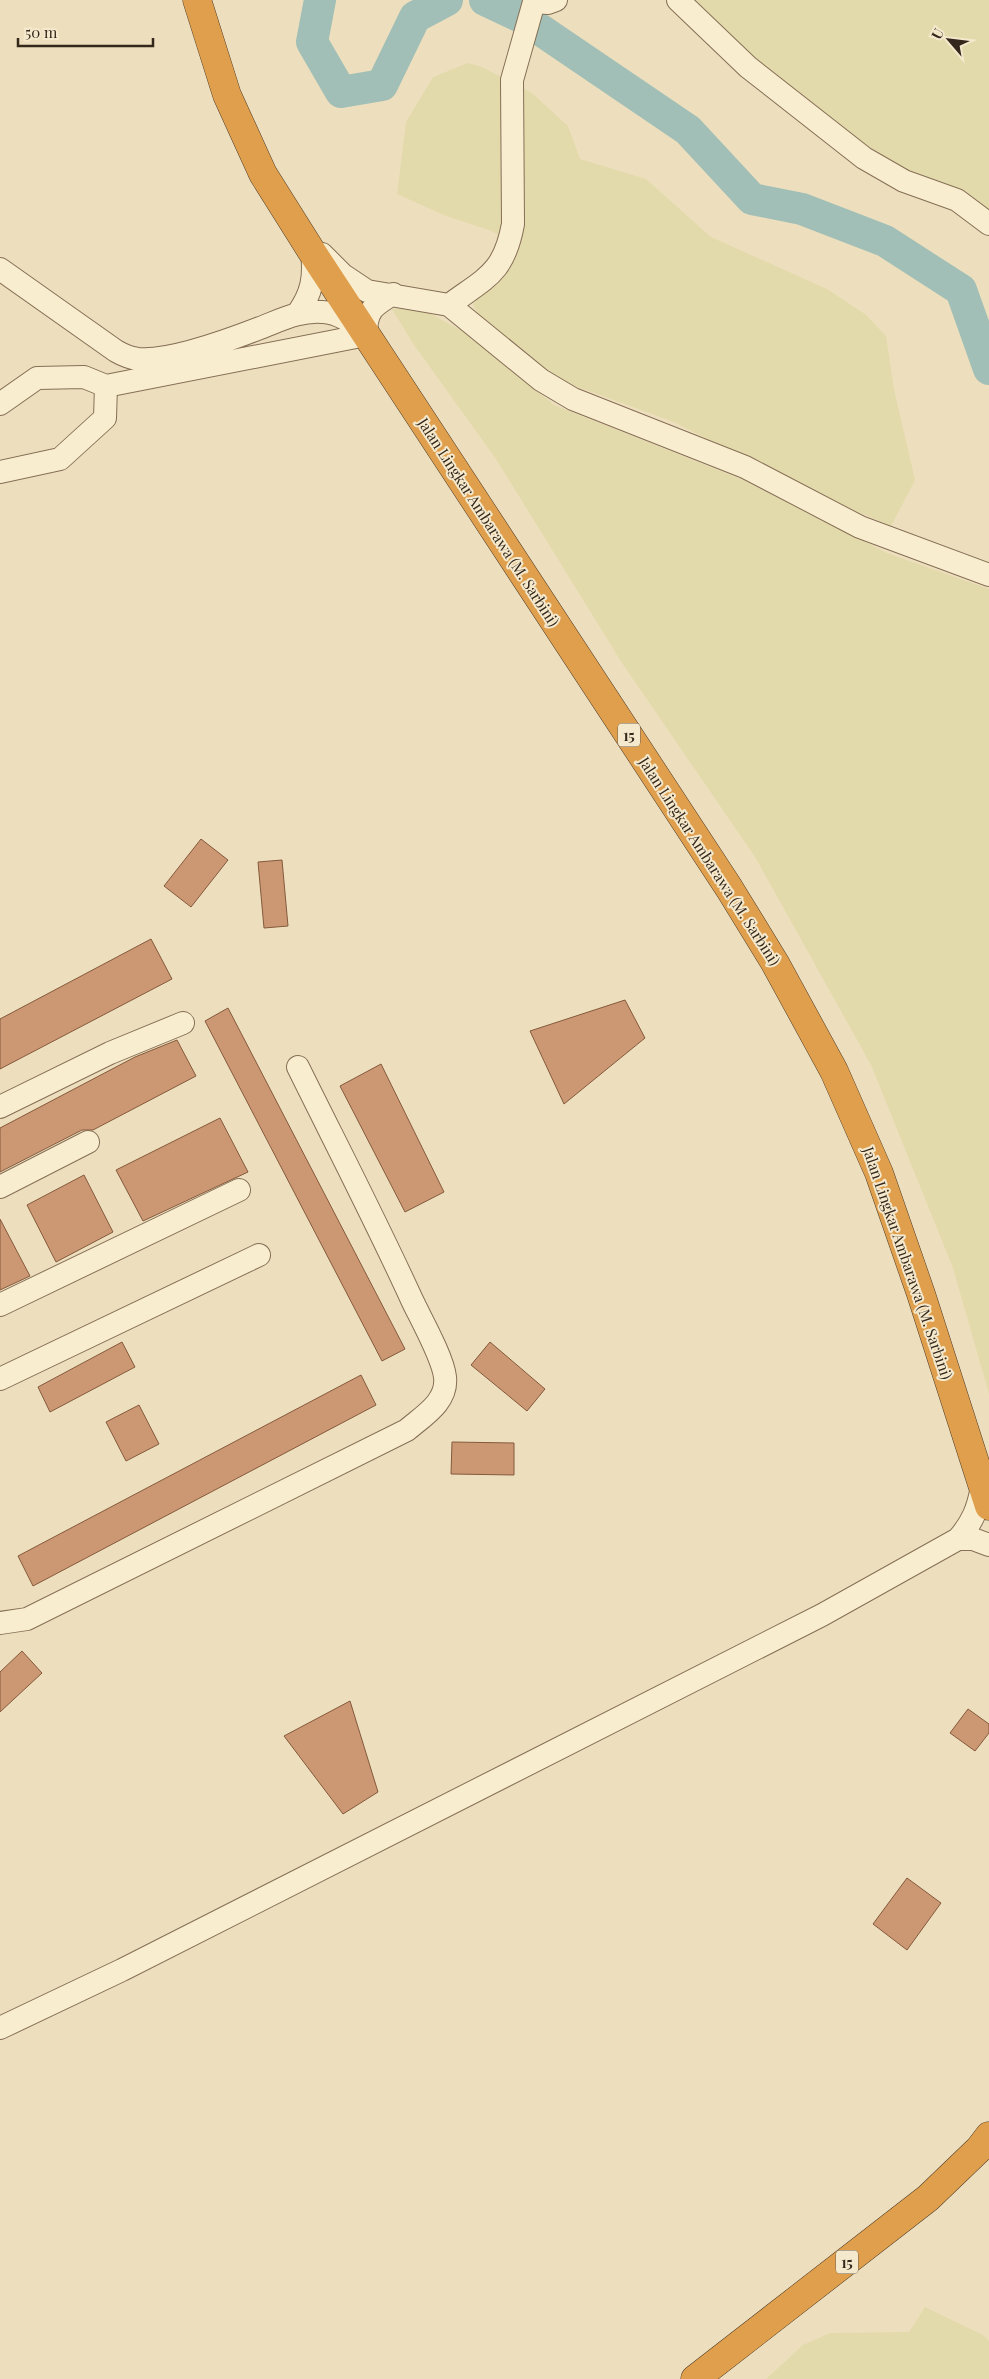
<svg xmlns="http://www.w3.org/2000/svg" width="989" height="2379" font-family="'Playfair Display',serif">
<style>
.farmland{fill:#e3daab}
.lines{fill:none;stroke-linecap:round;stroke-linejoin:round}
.river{stroke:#a1bfb6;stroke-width:32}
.building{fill:#cc9873;stroke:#84593c}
.minor-casing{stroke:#856f56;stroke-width:24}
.highway-casing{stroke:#523e2b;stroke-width:29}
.minor{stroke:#f9edd0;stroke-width:22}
.highway{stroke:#df9f4c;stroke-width:28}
.labels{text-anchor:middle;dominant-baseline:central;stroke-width:4;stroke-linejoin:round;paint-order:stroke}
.shield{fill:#f5e9cd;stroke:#6e6150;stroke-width:1}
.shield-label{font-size:14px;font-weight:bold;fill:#34271b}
.street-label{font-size:15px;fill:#34271b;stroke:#f5e9cd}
</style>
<rect width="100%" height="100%" fill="#eddfbd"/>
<!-- farmland -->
<path class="farmland" d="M689,0H989V211L903,170L808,104L747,56Z
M468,63L482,67L532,93L568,126L580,159L646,179L711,237L827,289L865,314L886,336L894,389L915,480L891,526L801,487L674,422L556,379L481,320L473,304L517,248L492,231L446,216L397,194L406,122L433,77Z
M418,307L464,332L554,405L743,480L887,553L989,589V1394L953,1268L871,1065L755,857L622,663L496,459L414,345L392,309Z
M925,2307L983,2335L989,2341V2379H766L803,2345L830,2333L909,2332Z"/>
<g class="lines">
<!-- river -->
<path class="river" d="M320,0L312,42L341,92L382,85L415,17L447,0
M485,0L523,18L688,130L752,199L802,209L885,241L961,290L989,369"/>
</g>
<!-- building -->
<path class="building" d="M201,839L228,860L191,907L164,886Z
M282,860L288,926L264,928L258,862Z
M151,939L172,979L0,1069V1019Z
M625,1000L645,1038L564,1104L530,1031Z
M228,1008L405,1349L382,1361L205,1021Z
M177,1040L196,1076L93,1130H82L0,1172V1128L135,1057Z
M381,1064L444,1192L405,1212L340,1086Z
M220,1118L248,1172L143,1221L116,1170Z
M84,1175L113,1232L56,1262L27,1205Z
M0,1219L30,1276L0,1290Z
M122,1342L135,1367L50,1412L38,1387Z
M490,1342L545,1389L527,1411L471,1365Z
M361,1375L376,1405L33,1586L18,1556Z
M139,1405L159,1444L126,1461L106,1422Z
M452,1442L514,1443V1475L451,1474Z
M22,1651L42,1673L0,1712V1672Z
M350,1701L378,1792L343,1814L284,1736Z
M968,1709L989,1724V1733L975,1751L950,1733Z
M907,1878L941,1903L907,1950L873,1924Z"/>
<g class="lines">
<!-- minor casing -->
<g class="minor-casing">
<path id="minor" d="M678,0L748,67L864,158L904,181L957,200L989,224
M322,254L343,275L367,291L449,305L541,380L573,399L745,467L860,527L989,575
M0,269L116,351C123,355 130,358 138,359C171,362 229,340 260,328C281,320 300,310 323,312C339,313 351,322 363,332
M449,305C487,277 504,273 513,224L512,80L534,2L548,3L556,0
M298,313C312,293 315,277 312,252
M366,335C366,310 373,306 393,294
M106,386L366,335
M0,404L37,378L84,377L106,386L105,418L60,459L0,472
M0,1107L110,1053L183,1023
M0,1187L88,1142
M0,1305L239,1190
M0,1379L259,1255
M982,1487C978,1508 973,1522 958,1539H973L989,1545
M0,1623L27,1619L407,1430C423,1416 448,1402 445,1377C443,1358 421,1319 412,1300C376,1221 336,1144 298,1067
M0,2028L122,1970L822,1615L958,1539"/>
</g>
<!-- highway casing -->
<g class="highway-casing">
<path id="highway" d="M197,0L227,95L263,174L312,252L729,888L775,963L834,1071L879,1173L921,1294L989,1506
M695,2379L928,2198L979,2149L989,2136"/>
</g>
<!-- minor -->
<use href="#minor" class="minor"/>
<!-- highway -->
<use href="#highway" class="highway"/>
</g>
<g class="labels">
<!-- shield labels -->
<g class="shield">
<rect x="618" y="723.5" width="22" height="23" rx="4"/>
<rect x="836" y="2250.5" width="22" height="23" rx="4"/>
</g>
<g class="shield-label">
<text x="629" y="735">15</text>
<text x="847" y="2262">15</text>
</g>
<!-- street labels -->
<g class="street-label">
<text transform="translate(489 522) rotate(57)">Jalan Lingkar Ambarawa (M. Sarbini)</text>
<text transform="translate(710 861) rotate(57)">Jalan Lingkar Ambarawa (M. Sarbini)</text>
<text transform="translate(908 1263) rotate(71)">Jalan Lingkar Ambarawa (M. Sarbini)</text>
</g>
</g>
<!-- north arrow -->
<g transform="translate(949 40) rotate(298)" stroke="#f5e9cd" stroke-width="4" paint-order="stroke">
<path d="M0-4L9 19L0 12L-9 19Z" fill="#34271b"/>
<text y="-8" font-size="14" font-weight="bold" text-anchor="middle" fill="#34271b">U</text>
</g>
<!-- scale -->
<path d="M18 38v8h135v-8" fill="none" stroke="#34271b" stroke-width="2.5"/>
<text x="25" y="38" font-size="15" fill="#34271b" stroke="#f5e9cd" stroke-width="4" paint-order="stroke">50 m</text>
</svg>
